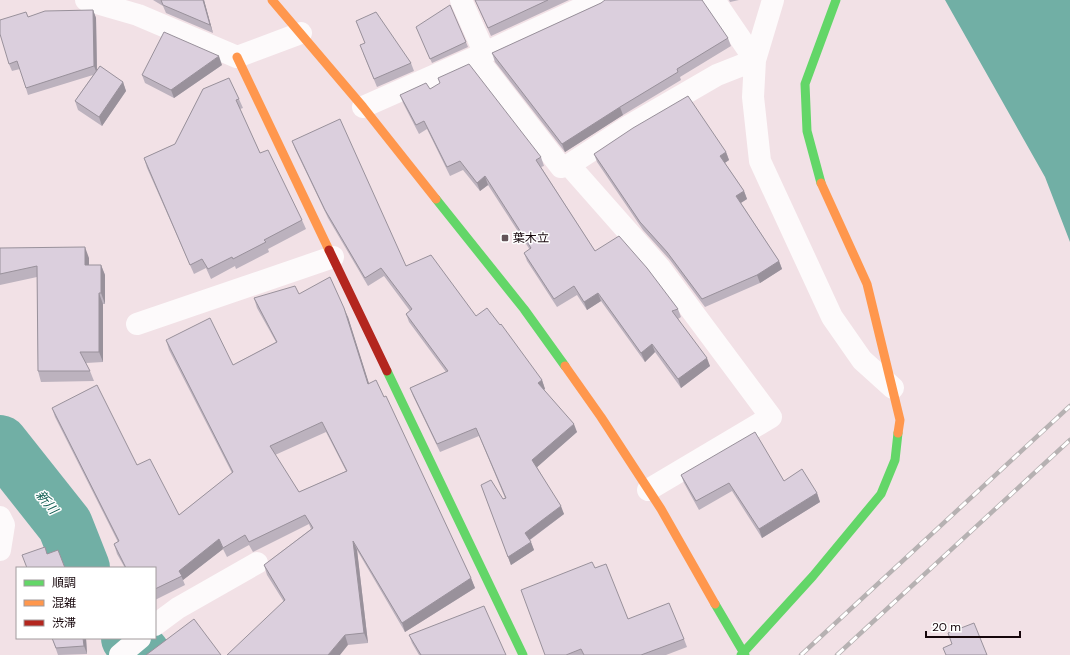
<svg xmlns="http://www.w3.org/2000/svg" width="1070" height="655" font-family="'DM Sans','Noto Sans JP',sans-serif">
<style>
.water{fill:#71afa5}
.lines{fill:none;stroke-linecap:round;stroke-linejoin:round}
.river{stroke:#71afa5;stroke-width:56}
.street{stroke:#fdfafb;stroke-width:22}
.fast{stroke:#63d668;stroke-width:9}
.slow{stroke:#ff974d;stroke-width:9}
.jam{stroke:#b3261e;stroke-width:9}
.rail-casing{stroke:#b6b1b2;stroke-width:4.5}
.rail{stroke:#fff;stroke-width:3;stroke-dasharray:9;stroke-linecap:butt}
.wall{fill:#bcb2be;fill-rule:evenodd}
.shaded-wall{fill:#99919b}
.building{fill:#dbcfdd;stroke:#99919b;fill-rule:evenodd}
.poi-dot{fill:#635358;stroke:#fff;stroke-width:1.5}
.labels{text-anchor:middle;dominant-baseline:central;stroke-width:3;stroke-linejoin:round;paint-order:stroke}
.poi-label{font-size:12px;fill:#16060b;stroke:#fff;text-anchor:start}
.water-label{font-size:13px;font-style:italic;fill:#125f53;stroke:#fff}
</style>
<rect width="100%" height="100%" fill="#f2e1e6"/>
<!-- water -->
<path class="water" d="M945,0H1070V242L1045,177Z"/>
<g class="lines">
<!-- river -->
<path class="river" d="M0,443L65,525L82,568
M129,638L143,655"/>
<!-- street -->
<path class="street" d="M86,0L138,15L237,57L301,33
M461,0L484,52
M773,0L755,60L753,97L760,161L832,317L862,360L893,388
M476,57L561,167L569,165L660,268L771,417L648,490
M363,107L476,57L599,0
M569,165L629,126L717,75L755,60L714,0
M137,324L333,257
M0,517L4,525L0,550
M155,625L178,608L257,563
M120,655L140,638"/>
<!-- fast -->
<path class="fast" d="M821,183L807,131L805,84L836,0
M436,199L524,309L565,366
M387,371L523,655
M715,604L745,655
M741,655L813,576L881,494L895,460L898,433"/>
<!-- slow -->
<path class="slow" d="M272,0L363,107L436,199
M237,57L329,250
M821,183L867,284L900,420L898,433
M565,366L601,417L661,509L715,604"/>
<!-- jam -->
<path class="jam" d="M329,250L387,371"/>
<!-- rail casing -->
<g class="rail-casing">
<path id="rail" d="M801,655L1070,406
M837,655L1070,440"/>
</g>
<!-- rail -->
<use href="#rail" class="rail"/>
</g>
<!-- wall -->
<path class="wall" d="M153,0H204L213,33L166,13L163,6Z
M475,0H569L491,36Z
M729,0H739L730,2Z
M601,3L728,38L731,46L680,77L681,80L623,115L565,152L495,62L492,53Z
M93,10L96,18L97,70L123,82L126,91L102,126L78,110L75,101L93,75L28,95L20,69L12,71L9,64L28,17Z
M356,21L411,63L414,71L377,87L363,53L365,43Z
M418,31L466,42L468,47L432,63Z
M222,65L174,98L145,83L142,75Z
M203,89L239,99L243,108L240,109L260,153L302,220L306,229L268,249L269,252L236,269L235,266L211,279L206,268L194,274L147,168L144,158L175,144Z
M430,89L541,157L544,166L541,167L595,251L678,309L681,317L678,319L710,366L681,388L655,352L645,362L601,301L587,310L577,295L557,307L527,261L524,253L530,250L488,185L480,191L463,170L450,176L427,129L419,134L403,103L400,95Z
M292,141L406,266L476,316L542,380L545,389L544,390L577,432L537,467L564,514L530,540L534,550L511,565L481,485L503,499L505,498L479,436L440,452L413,396L410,388L446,372L409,322L406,314L410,311L384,276L368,286L328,218L295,149Z
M726,152L729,160L725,163L744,191L747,199L741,203L779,261L782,269L760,283L705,307L670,260L643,230L597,162L594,154Z
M0,248L89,258V265H101L105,275V304H103V362L86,363L90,371L94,381L41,382L38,371L37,277L0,285Z
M299,294L348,317L369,384L384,397L471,578L475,588L405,632L357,550L368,643L348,645L284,602L267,575L264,565L311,529L309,524L253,552L249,545L227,557L223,549L183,580L185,585L155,600V568H125L117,554L114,544L118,542L55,417L52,408L137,465L179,515L232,473L169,350L166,340L233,365L276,342L257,308L254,298ZM326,432L346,471L299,492L275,455Z
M681,475L784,481L817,493L820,502L762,538L732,491L699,510L684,483Z
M595,568L628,619L684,639L687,647L666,655H545Z
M409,635L506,655H419L412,643Z
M52,638H86L87,654L58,655Z"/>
<!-- shaded-wall -->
<path class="shaded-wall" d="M203,0H204L213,33L210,25Z
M93,10L96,18L97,74L94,66Z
M219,56L222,65L174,98L171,90Z
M123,82L126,91L102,126L99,117Z
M620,107L623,115L565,152L562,144Z
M726,152L729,160L723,164L720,156Z
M485,176L488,185L480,191L477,183Z
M744,191L747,199L739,204L736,196Z
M85,247L89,258V275L85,265Z
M779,261L782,269L760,283L757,275Z
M101,265L105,275V304L101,293Z
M99,293L103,304V362L99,352Z
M598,293L601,301L587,310L584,302Z
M344,308L348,317L372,393L368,384Z
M652,344L655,352L645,362L641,353Z
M707,358L710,366L681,388L678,379Z
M542,380L545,389L541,391L538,383Z
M574,424L577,432L535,469L532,460Z
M817,493L820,502L762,538L759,529Z
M561,506L564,514L528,541L525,533Z
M219,539L223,549L183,580L179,571Z
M353,541L357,550L368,643L364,633Z
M531,542L534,550L511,565L508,557Z
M471,578L475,588L405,632L402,623Z
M345,635L348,645L340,655H328Z
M83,638H86L87,654L84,646Z"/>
<!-- building -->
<path class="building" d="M161,0H203L210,25L163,5Z
M475,0H548L488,28Z
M605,0H702L728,38L677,69L678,72L620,107L562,144L492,53L601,3Z
M450,5L466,42L430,59L416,27Z
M93,10L94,66L26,88L17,61L9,64L0,34V20L26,12L28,17L45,11Z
M376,12L411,63L374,79L360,45L365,43L356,21Z
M164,32L219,56L171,90L142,75Z
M469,64L541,157L536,160L595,251L619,236L647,268L678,309L672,311L707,358L678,379L652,344L641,353L598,293L584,302L574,286L554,299L524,253L531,248L485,176L477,183L460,161L447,167L424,121L416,125L400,95L426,83L430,89L440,83L438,78Z
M100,66L123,82L99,117L75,101Z
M229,78L239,99L236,100L260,153L268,150L302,220L264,240L266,242L233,259L232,257L208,269L202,259L190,265L144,158L175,144L203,89Z
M688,96L726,152L720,156L744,191L736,196L779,261L757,275L702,299L667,252L640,222L594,154L633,128Z
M340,119L406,266L431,255L476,316L487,308L500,325L501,324L542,380L538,383L574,424L532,460L561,506L525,533L531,542L508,557L481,485L491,480L503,499L506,498L476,428L437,444L410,388L448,371L406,314L412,309L381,268L365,278L325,210L292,141Z
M85,247V265H101V293H99V352H80L90,371H38L37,266L0,274V248Z
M330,277L344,308L368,384L376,380L384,397L386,396L471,578L402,623L353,541L364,633L345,635L328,655H227L285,600L264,565L313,528L305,515L251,541L249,542L245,535L223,548L219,539L179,571L182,576L155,589V568H126L114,544L119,541L52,408L97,385L137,465L150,459L179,515L233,472L166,340L210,318L233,365L277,342L254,298L295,286L299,294ZM322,422L347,471L299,492L270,446Z
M755,432L784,481L802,469L817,493L759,529L729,483L696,501L681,475Z
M45,547L47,554L58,550L65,568H27L22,555Z
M592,562L595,568L606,564L628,619L669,603L684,639L641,655H584L581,649L566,655H545L521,590Z
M484,606L506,655H421L409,635Z
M194,619L221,655H146Z
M974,623L987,655H946L943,648L952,644L948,633Z
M52,638H83L84,646L56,648Z"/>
<!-- markers -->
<rect class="poi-dot" x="501" y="234" width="8" height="8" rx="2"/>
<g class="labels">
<!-- poi labels -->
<g class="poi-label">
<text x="513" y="238">葉木立</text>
</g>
<!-- water labels -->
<g class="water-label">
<text transform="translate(47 502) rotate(51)">新川</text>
</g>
</g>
<!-- legend -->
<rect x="16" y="567" width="140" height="72" fill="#ffffff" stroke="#a29b9d"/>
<rect x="24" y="580" width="20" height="6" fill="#63d668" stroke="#a29b9d"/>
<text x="52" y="587" font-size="12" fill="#16060b">順調</text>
<rect x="24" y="600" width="20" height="6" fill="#ff974d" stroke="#a29b9d"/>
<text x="52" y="607" font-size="12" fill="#16060b">混雑</text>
<rect x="24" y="620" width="20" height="6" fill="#b3261e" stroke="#a29b9d"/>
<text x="52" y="627" font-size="12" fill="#16060b">渋滞</text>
<!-- scale -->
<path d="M926 631v6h94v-6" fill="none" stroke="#16060b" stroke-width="2"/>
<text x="932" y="631" font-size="12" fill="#16060b" stroke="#ffffff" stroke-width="3" paint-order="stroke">20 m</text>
</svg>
